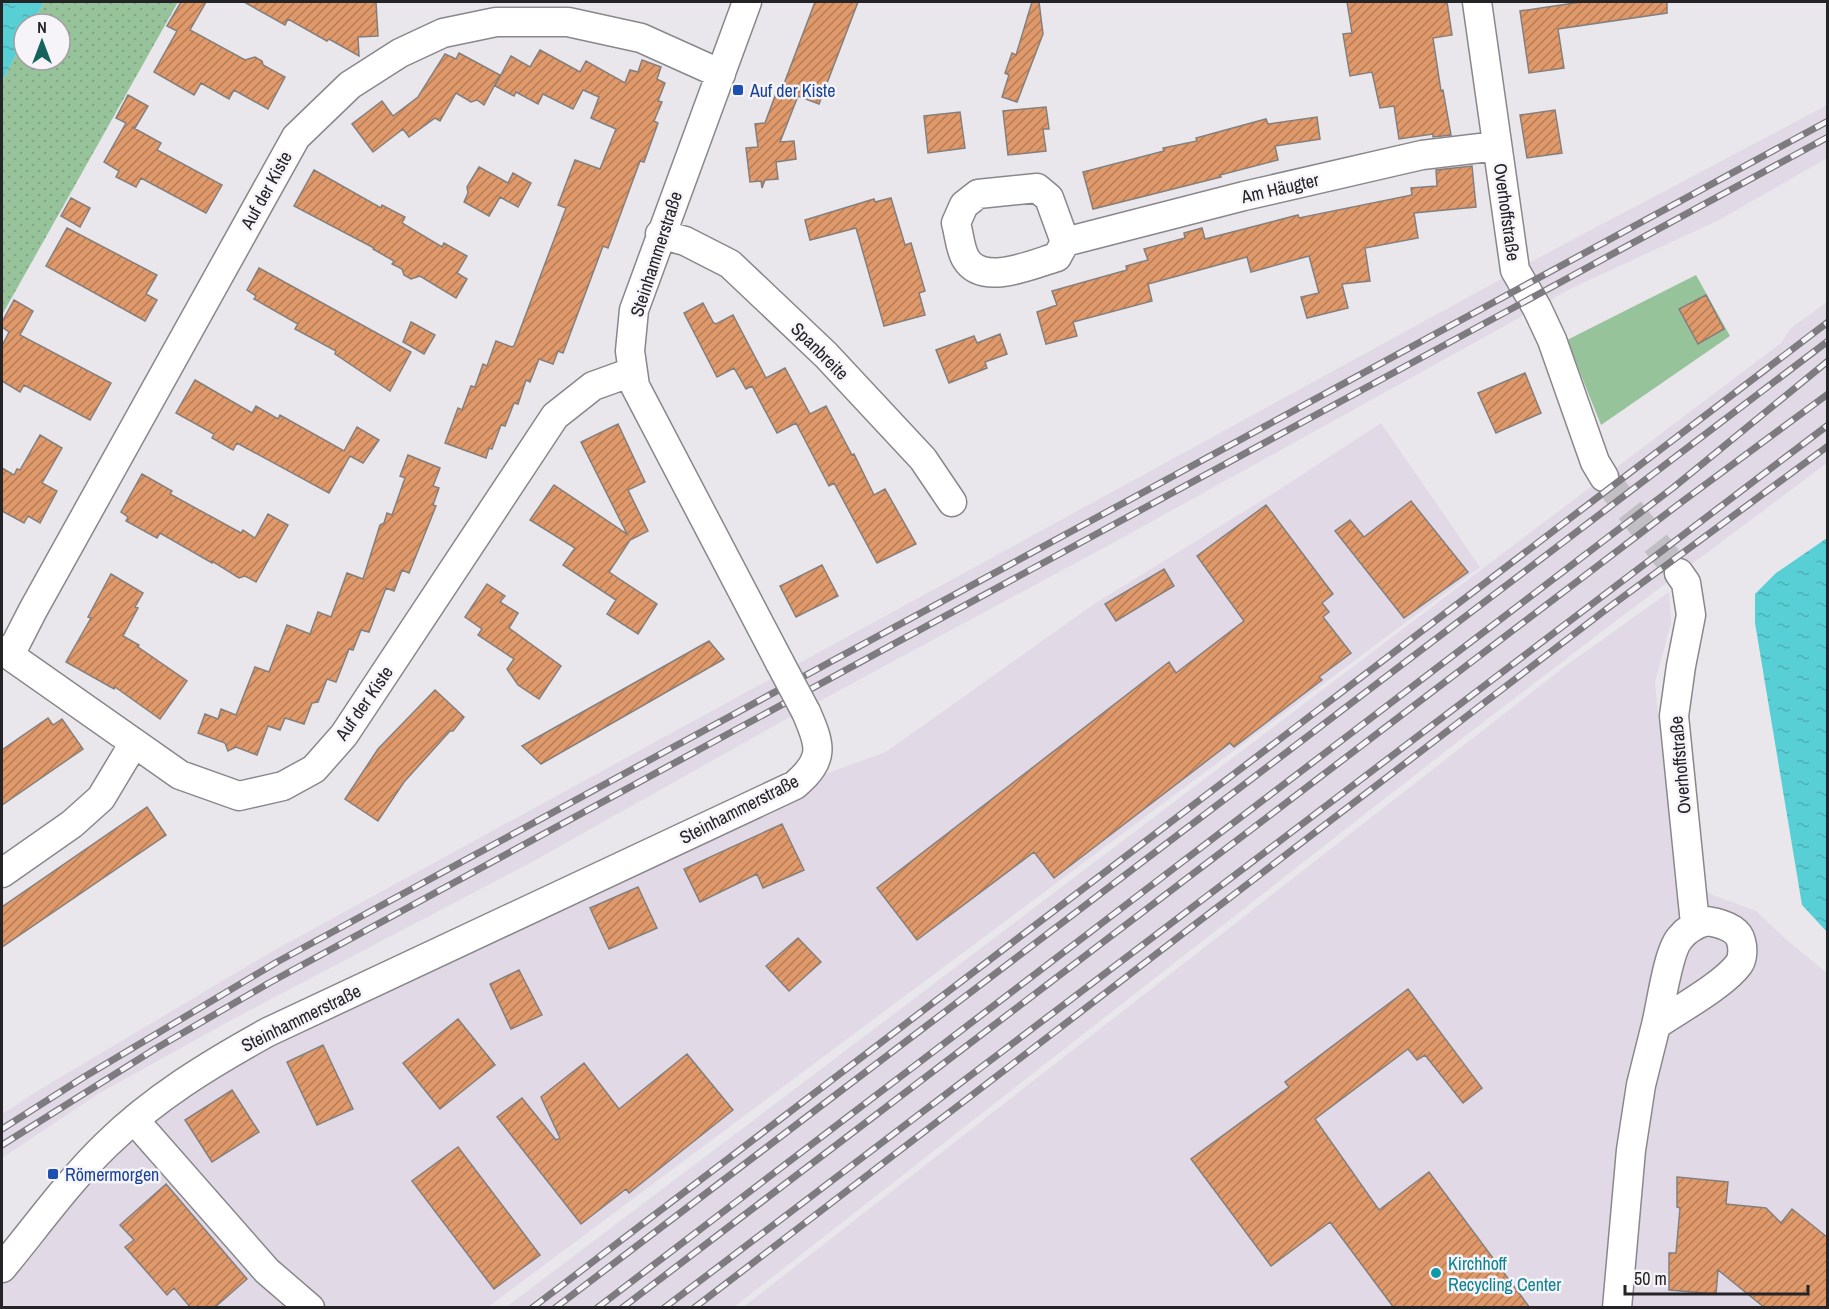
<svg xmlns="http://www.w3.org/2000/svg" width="1829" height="1309" font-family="'Archivo Narrow',sans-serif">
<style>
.built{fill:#e1dae6}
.grass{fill:url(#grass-dots)}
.green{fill:#97c39a}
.water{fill:url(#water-ripples)}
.building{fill:url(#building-hatch);stroke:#857f7c;stroke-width:1.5}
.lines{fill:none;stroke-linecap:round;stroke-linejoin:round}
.minor-tunnel{stroke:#c2bfc4;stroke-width:28;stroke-dasharray:28 14;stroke-linecap:butt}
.minor-casing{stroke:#8a878c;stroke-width:31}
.minor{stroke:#fff;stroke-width:28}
.rail-casing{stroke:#7d7b7f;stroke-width:7}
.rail{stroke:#f6f3f9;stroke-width:4.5;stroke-dasharray:14;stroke-linecap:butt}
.minor-bridge-casing{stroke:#8a878c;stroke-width:31;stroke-linecap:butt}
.minor-bridge{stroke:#fff;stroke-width:28}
.transit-dot{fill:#1a4fb4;stroke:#f6f3f9;stroke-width:2}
.culture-dot{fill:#0f9aa8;stroke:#f6f3f9;stroke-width:2}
.labels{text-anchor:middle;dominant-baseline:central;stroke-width:5;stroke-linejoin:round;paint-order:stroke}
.transit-label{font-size:18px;fill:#164399;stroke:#f6f3f9;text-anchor:start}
.street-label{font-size:18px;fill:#242325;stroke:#f6f3f9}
.culture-label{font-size:18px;fill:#0d838f;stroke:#f6f3f9;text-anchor:start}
</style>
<defs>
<pattern id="grass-dots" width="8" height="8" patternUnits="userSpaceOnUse" patternTransform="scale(1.5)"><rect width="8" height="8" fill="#97c39a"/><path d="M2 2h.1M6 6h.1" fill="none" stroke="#82a785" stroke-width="1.8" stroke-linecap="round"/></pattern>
<pattern id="water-ripples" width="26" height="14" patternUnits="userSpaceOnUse" patternTransform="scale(1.5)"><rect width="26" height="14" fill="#58cfd4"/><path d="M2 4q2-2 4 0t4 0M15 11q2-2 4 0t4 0" fill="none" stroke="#4cb1b6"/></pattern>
<pattern id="building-hatch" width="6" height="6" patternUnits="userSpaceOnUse" patternTransform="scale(1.5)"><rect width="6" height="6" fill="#e0996a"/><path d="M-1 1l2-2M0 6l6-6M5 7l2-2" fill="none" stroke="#b57c57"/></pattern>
</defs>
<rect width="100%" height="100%" fill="#e9e6ec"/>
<!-- built -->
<path class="built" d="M1827,105V158L1719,220L1570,289L1545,303L1523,266Z
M1505,277L1526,314L1122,538L790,717L532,862L235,1018L98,1094L2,1158V1114L44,1087L273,951Z
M1827,302V463L1617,620L1451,747L734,1307L505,1308L1781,343L1791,328Z
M1381,423L1480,567L488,1307L2,1308V1268L170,1091L795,785L886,752L1094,604L1274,493Z
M1669,592L1671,623L1655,682L1660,736L1678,882L1756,911L1789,942L1827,973V1307L742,1308L1564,667Z"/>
<!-- grass -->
<path class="grass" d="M44,2H178L2,315V82L24,39V60H60V24H32Z"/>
<!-- green -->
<path class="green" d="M1696,275L1730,336L1601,425L1567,340Z"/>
<!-- water -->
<path class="water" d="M2,2H44L32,24H24V39L2,82Z
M1827,538V932L1802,905L1755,623V594L1776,573Z"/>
<!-- building -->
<path class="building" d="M181,2H206L190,30L245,60L255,57L262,61L263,65L285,77L268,109L234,90L229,99L201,83L194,95L154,72L177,31L167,26Z
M244,2H376L378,36L358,37L359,56L329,39L327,41L288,19L285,25Z
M815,2H858L819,104L798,96L780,142L794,141L796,159L776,162L778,179L765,180L762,188L761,181L750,182L746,148L758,147L755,124L765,123L778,88L782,89Z
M1032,2H1039L1043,34L1017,102L1002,97L1009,75L1005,73L1012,53L1016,55Z
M1347,2H1447L1452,35L1433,38L1441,91L1443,90L1451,135L1433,137V134L1399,139L1394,106L1380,108L1372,72L1350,76L1343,34L1352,33Z
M1581,2H1667V13L1558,29L1564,68L1529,73L1520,11Z
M540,50L580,72L586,61L625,83L630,70L638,72L642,60L661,67L657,79L665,83L658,101L662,102L654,121L658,123L644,162L640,161L608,248L603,246L563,353L558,351L553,364L539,359L530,382L526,380L518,404L514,403L505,426L501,425L492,449L489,448L486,458L445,443L458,408L462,410L471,386L475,387L483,364L487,366L496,341L512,347L514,346L566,208L558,205L575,160L600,169L616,129L591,118L599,97L583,90L573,109L543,94L538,104L516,92L514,96L495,86L511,56L530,67Z
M459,53L500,75L484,105L477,100L471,102L456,93L440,121L435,118L409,137L403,129L373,152L352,124L382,101L393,116L418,97L445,54L456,59Z
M128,95L148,106L135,128L132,127L161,143L157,150L222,185L206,213L141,178L136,187L116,177L119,171L104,162L126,123L116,118Z
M1046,107L1049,129H1043L1046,151L1008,155L1003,111Z
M1555,110L1562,153L1527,158L1520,115Z
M960,112L965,148L928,153L924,116Z
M1317,117L1320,139L1275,146L1278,160L1220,175L1221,177L1093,209L1083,172L1164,151L1163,148L1197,141L1196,138L1266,119L1268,124Z
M1472,166L1476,207L1414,213L1418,238L1365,248L1370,281L1342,284L1348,308L1307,318L1301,297L1319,293L1309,256L1251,272L1247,257L1148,284L1152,301L1073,322L1077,336L1046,344L1037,312L1057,305L1052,291L1127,270L1126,266L1148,260L1144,249L1185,238L1184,233L1202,228L1205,239L1298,215L1299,218L1412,195L1411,188L1437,186L1436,170Z
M479,167L508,183L513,173L531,183L518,207L500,197L489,216L464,202L468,193L467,187Z
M314,170L381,208L382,205L405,217L402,223L442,247L444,243L467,256L457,273L467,279L456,298L420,276L411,279L404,275L402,269L392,264L394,261L373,249L374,248L294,206Z
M71,198L90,208L80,227L61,216Z
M891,198L905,245L911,243L925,291L919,293L925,315L884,326L856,228L810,240L805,220L874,199L875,202Z
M67,228L157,275L146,294L157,300L145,321L46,266Z
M259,268L411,352L390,391L335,354L336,351L295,329L298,324L254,299L256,296L247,290Z
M1706,295L1724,329L1698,344L1679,309Z
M14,300L33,311L20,335L111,383L90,420L24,385L20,392L2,381V346L9,332L2,327V322Z
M703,303L713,322L716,324L733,315L766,378L785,368L810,414L826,406L852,455L854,454L874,495L885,489L916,544L877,563L834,483L829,486L796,423L777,433L752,386L746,389L734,368L717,377L684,313Z
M411,322L435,335L424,354L403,342Z
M1000,334L1007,354L985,362L987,368L949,383L936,350L974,336L977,343Z
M1525,373L1541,413L1496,433L1478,393Z
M195,380L252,413L256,406L278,419L280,415L344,451L357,427L379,440L363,463L350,456L329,493L237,443L233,450L212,438L214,434L176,413Z
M618,424L645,482L628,490L648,531L630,540L609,572L657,604L638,634L607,614L616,600L563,565L575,548L530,520L554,485L627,534L581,442Z
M40,435L62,448L42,483L57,491L40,523L28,516L24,523L2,511V468L14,475L17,469L20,470Z
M408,455L440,468L433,486L439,488L433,505L436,506L409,573L402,570L394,591L386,588L369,632L361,630L353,650L349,649L336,682L327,679L318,702L312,703L304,724L285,718L280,730L268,726L257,755L236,747L228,751L225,743L198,733L205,714L218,719L221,709L236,715L255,667L269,672L287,625L310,634L318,612L331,617L347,573L363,579L380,525L384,523L387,513L392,515L405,478L400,476Z
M142,474L172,491L170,494L241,533L243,530L255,538L268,514L288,525L256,582L245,576L239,578L212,561V563L160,533L157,538L126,521L128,517L121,512Z
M1411,501L1468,572L1404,618L1335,531L1350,520L1364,537Z
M1266,505L1333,594L1322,603L1329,612L1323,617L1351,653L1319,677L1322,680L1234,747L1230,743L1054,878L1034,852L917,940L877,888L1169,662L1176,673L1244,621L1197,556Z
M822,565L838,596L796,617L780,586Z
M1164,569L1174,586L1116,621L1105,604Z
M111,574L143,593L135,607L138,608L123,636L139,645L138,647L187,681L160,719L115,687L114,689L66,662L91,618L88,617Z
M487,584L505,596L500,602L518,613L509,628L561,666L539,699L518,685L507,669L514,659L478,635L482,629L465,617Z
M709,641L724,659L541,764L522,746Z
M435,690L464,717L453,731H450L404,782L378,821L345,799L378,749Z
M48,718L53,725L62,719L83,749L2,805V750Z
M147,807L166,835L2,947V907Z
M782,824L804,870L763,888L757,874L700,902L684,869Z
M638,887L657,928L609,949L590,908Z
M798,938L821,962L789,991L766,966Z
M519,970L542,1015L511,1029L490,984Z
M1408,989L1482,1088L1463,1103L1425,1055L1417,1060L1408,1049L1315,1119L1379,1210L1429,1172L1530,1308H1394L1330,1222L1271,1266L1191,1159L1289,1087L1285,1082Z
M458,1019L495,1065L440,1109L403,1063Z
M323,1045L353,1109L317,1125L287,1062Z
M687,1054L733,1110L629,1193L626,1189L581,1224L497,1117L522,1098L556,1140L560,1138L541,1097L584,1063L619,1109Z
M232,1090L259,1132L212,1162L185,1120Z
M458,1147L540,1255L494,1289L412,1181Z
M1677,1177L1728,1182L1726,1204L1766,1208L1781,1223L1792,1209L1827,1237V1308H1765L1718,1270L1716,1294L1669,1290V1253H1676L1680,1208L1677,1207Z
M166,1184L247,1279L214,1308H191L174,1288L167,1295L125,1247L134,1240L120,1225Z"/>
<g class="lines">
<!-- minor-tunnel -->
<path class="minor-tunnel" d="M1604,477L1679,573"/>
<!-- minor casing -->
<g class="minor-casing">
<path id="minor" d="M747,2L634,310L630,351L635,386L780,663
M1477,2L1515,270L1537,308L1552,340L1595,462L1604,477
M660,234L685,241L730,264L826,355L923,459L952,502
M1065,242L1057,257C1033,264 983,287 966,259C960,250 959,233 956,223L964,205L978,194L1037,188L1049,198L1065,242L1244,196L1422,155L1497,146
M1679,573L1686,583L1691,615L1681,666L1674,716L1695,924
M2,650L180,775L239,796L283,786L314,769L344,735L555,416L593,386L632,372
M10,655L33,610L296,137L350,85L400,53L443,33L496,22H568L641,38L721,74
M2,873L72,824L101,798L134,743
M1707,921C1720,923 1738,928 1741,941C1743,948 1743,958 1739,964C1725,984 1678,1010 1656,1025C1661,1005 1668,951 1680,938C1687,929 1696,924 1707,921Z
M136,1118L144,1131L267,1271L310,1308
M2,1268C36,1227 68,1182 106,1145C154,1098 210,1064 268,1032L795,785C825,759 821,746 806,712
M1617,1308L1631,1150L1641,1085L1656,1025"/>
</g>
<!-- minor -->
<use href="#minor" class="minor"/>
<!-- rail casing -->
<g class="rail-casing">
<path id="rail" d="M2,1129L84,1077L277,962L1828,121
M2,1145L155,1049L269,983L1828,137
M532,1308L1828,322
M555,1308L1828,341
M597,1308L1674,487L1828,361
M622,1308L1683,501L1828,394
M664,1308L1828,425
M694,1308L1608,608L1828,446"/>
</g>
<!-- rail -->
<use href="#rail" class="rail"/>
<!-- minor-bridge casing -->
<g class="minor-bridge-casing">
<path id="minor-bridge" d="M780,663L806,712"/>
</g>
<!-- minor-bridge -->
<use href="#minor-bridge" class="minor-bridge"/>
</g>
<!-- markers -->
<g class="transit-dot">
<rect x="732" y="84" width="12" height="12" rx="3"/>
<rect x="47" y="1168" width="12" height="12" rx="3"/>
</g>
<circle class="culture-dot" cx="1436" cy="1273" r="6"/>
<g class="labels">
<!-- transit labels -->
<g class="transit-label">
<text x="750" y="90">Auf der Kiste</text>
<text x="65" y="1174">Römermorgen</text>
</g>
<!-- street labels -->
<g class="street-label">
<text transform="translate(1280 188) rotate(-13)">Am Häugter</text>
<text transform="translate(266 190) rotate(-61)">Auf der Kiste</text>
<text transform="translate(1507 212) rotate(82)">Overhoffstraße</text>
<text transform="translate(656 254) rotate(-72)">Steinhammerstraße</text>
<text transform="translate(820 351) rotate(45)">Spanbreite</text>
<text transform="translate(364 703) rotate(-55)">Auf der Kiste</text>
<text transform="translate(1680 765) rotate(-95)">Overhoffstraße</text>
<text transform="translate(739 809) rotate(-27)">Steinhammerstraße</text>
<text transform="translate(301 1018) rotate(-26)">Steinhammerstraße</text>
</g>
<!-- culture labels -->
<g class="culture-label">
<text x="1448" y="1263">Kirchhoff<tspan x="1448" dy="21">Recycling Center</tspan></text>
</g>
</g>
<!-- border -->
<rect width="1829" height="1309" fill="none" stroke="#242325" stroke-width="6"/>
<!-- north arrow -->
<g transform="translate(42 42)"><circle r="28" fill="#f6f3f9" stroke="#a2a0a4" stroke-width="1.5"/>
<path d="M0-4.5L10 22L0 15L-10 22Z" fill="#16635d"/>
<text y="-9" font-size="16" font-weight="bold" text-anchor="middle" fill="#242325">N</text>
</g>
<!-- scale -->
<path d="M1625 1285v9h183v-9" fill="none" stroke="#242325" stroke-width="3"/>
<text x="1634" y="1285" font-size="18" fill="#242325" stroke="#f6f3f9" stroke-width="4.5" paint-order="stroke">50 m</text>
</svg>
